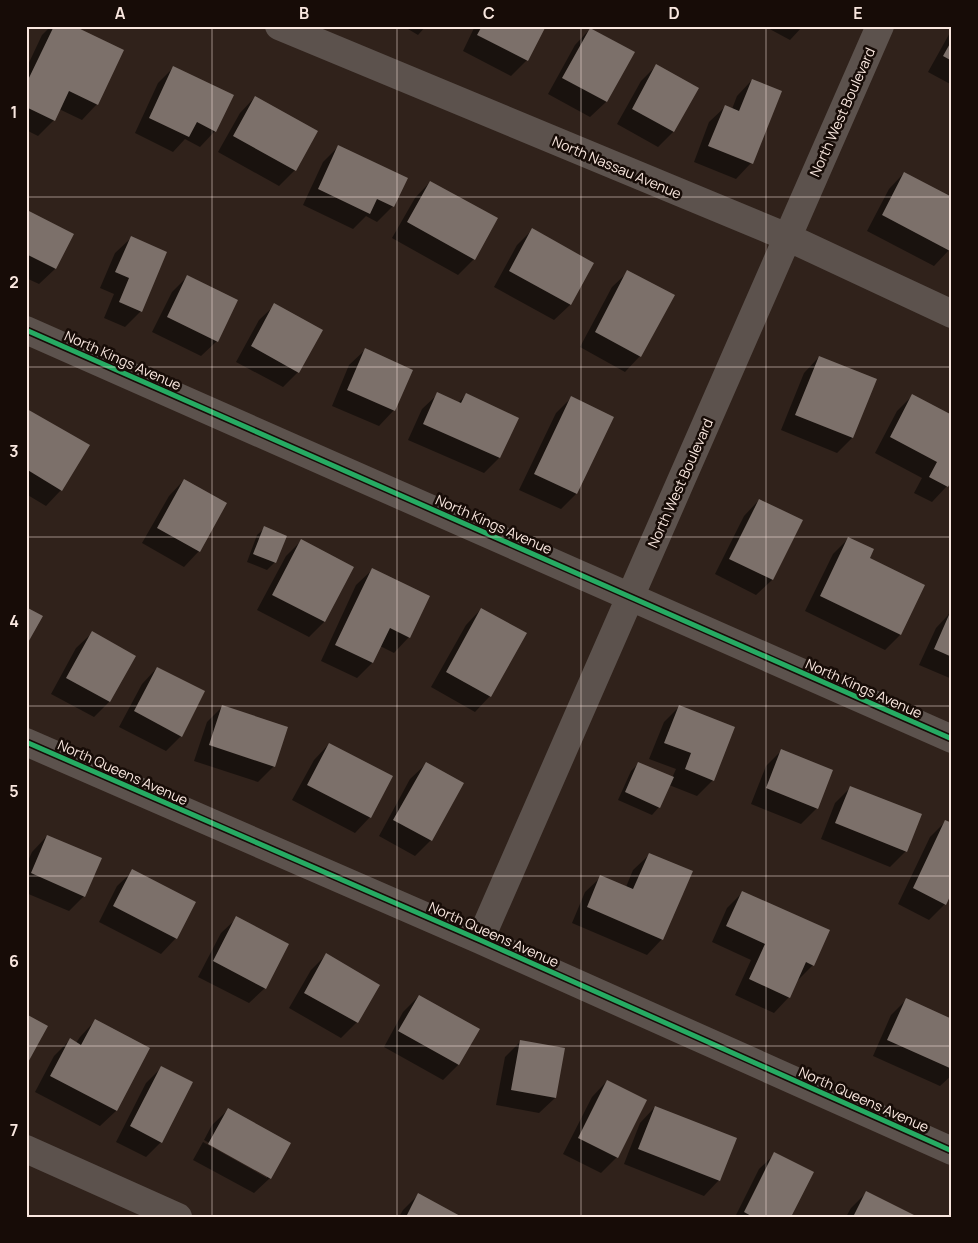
<svg xmlns="http://www.w3.org/2000/svg" width="978" height="1243" font-family="Manrope,sans-serif">
<style>
.shadow{fill:#0007}
.building{fill:#7c706a}
.lines{fill:none;stroke-linecap:round;stroke-linejoin:round}
.minor{stroke:#5c524d;stroke-width:28}
.cycleway-casing{stroke:#170c07;stroke-width:8}
.cycleway{stroke:#26ab63;stroke-width:5}
.grid{fill:none;stroke:#f9e7df;stroke-width:1;stroke-opacity:0.55}
.labels{text-anchor:middle;dominant-baseline:central;stroke-width:5;stroke-linejoin:round;paint-order:stroke}
.street-label{font-size:14px;fill:#f9e7df;stroke:#170c07}
.neatline{fill:none;stroke:#f9e7df;stroke-width:2}
.grid-label{font-size:16px;text-anchor:middle;font-weight:bold;fill:#f9e7df}
</style>
<rect width="100%" height="100%" fill="#30221b"/>
<!-- shadow -->
<path class="shadow" d="M51,26H71L97,104L82,120L59,109L54,120L38,136L26,130V69L42,35Z
M403,26H426L418,35Z
M475,26H544L527,60L511,76L463,51Z
M764,26H803L790,40Z
M590,29L633,53L606,102L590,117L548,94L575,45Z
M952,29V85L928,72Z
M656,66L673,132L658,147L617,124L641,81Z
M173,68L215,131L200,147L185,139L173,152L135,133L158,83Z
M752,80L751,163L736,179L694,162L709,122L725,107L732,109L737,96Z
M255,97L295,170L279,186L218,152L240,113Z
M338,147L393,206L377,222L366,216L353,229L303,205L323,162Z
M904,173L949,250L934,266L867,231L889,189Z
M430,182L497,219L474,259L458,275L392,238L415,198Z
M27,211L72,235L55,269L39,284L26,278Z
M532,230L593,263L570,305L554,320L494,287L517,245Z
M131,238L141,311L125,327L104,318L114,294L100,288L115,253Z
M628,272L640,356L625,372L580,347L612,287Z
M187,277L217,341L201,356L152,332L172,292Z
M275,305L298,372L283,387L236,362L259,320Z
M365,350L394,410L379,426L332,406L349,365Z
M819,357L852,438L837,453L781,430L804,373Z
M438,394L458,403L466,395L517,418L499,458L484,473L408,440L422,409Z
M912,396L947,486L932,502L914,493L922,478L875,453L897,411Z
M571,398L576,494L561,509L519,490L556,413Z
M28,410L61,490L46,506L26,494V412Z
M184,480L199,551L184,567L142,543L169,496Z
M759,500L801,521L772,580L756,595L715,574L744,516Z
M265,528L275,562L267,570L247,562L257,535Z
M849,538L868,558L900,635L885,650L805,611L833,554Z
M301,541L324,622L309,637L257,610L286,556Z
M372,570L409,637L394,653L380,646L372,663L357,678L321,661L356,585Z
M481,609L490,696L475,712L431,687L466,625Z
M951,612H952V679L919,665L936,628Z
M92,633L135,656L109,702L94,717L51,694L76,648Z
M157,668L181,736L166,751L119,727L142,684Z
M222,707L274,766L258,782L194,761L207,722Z
M679,707L713,780L697,796L669,785L659,807L652,815L618,800L631,771L638,764L672,778L676,769L649,759L664,722Z
M329,744L370,817L355,833L292,800L314,760Z
M781,751L817,808L801,824L751,804L766,766Z
M426,764L462,784L431,840L415,856L379,836L410,779Z
M851,787L906,851L890,867L821,839L835,803Z
M945,822V904L929,920L898,904L930,837Z
M47,836L84,896L69,911L26,893V865L32,852Z
M649,855L662,939L647,955L572,923L585,892L601,877L626,887L633,870Z
M133,871L176,938L161,954L99,922L117,886Z
M743,892L813,965L797,981L789,997L774,1013L735,995L751,960L712,942L727,908Z
M237,918L265,988L249,1003L198,977L221,933Z
M326,955L378,985L357,1022L341,1038L289,1008L311,970Z
M419,996L458,1065L443,1080L384,1047L403,1012Z
M906,1000L952,1020V1075L940,1086L873,1056L891,1015Z
M95,1021L148,1049L116,1111L100,1126L35,1092L54,1056L70,1040L76,1043L80,1037Z
M521,1041L555,1098L539,1113L496,1105L505,1057Z
M161,1068V1142L146,1157L116,1142L146,1083Z
M607,1081L617,1157L601,1173L563,1154L592,1097Z
M655,1107L719,1180L704,1196L624,1164L640,1123Z
M228,1110L270,1178L254,1193L193,1160L203,1142L267,1178V1175L204,1140L212,1125Z
M775,1154L789,1217H735L759,1169Z
M866,1193L915,1217H846L851,1208Z
M418,1195L459,1217H399L403,1210Z"/>
<!-- building -->
<path class="building" d="M54,26H74L124,50L98,105L69,91L55,121L26,107V84Z
M482,26H546L528,61L477,35Z
M590,28L635,52L607,102L562,78Z
M952,40V61L943,56Z
M656,64L699,88L674,132L632,109Z
M173,66L234,95L216,132L197,122L189,137L149,118Z
M752,79L782,91L753,164L708,146L725,105L739,111Z
M255,96L318,131L296,171L233,136Z
M338,145L408,178L394,207L377,199L370,214L318,189Z
M904,172L952,197V248L950,251L882,215Z
M430,181L498,218L475,260L407,222Z
M27,210L74,234L56,269L26,254Z
M532,228L594,263L571,305L509,271Z
M131,236L167,252L142,312L119,302L129,278L115,272Z
M627,270L675,295L641,357L595,332Z
M187,275L238,300L218,342L167,317Z
M274,303L323,330L299,373L251,346Z
M365,348L413,370L395,411L347,390Z
M819,356L877,379L853,438L795,415Z
M437,392L461,403L466,393L519,418L500,458L423,424Z
M912,394L952,415V480L948,487L929,477L937,462L890,437Z
M571,396L614,417L577,494L534,474Z
M27,409L90,445L62,491L26,469Z
M184,479L227,503L200,552L157,528Z
M759,499L803,520L773,580L729,559Z
M264,526L287,536L276,563L253,554Z
M848,537L874,549L870,558L925,585L901,635L820,596Z
M301,539L354,567L325,622L272,595Z
M372,568L430,596L410,638L390,628L373,663L335,645Z
M26,607L43,616L26,646Z
M481,608L527,633L491,697L446,672Z
M952,608V657L934,649Z
M92,631L136,656L110,702L66,678Z
M157,667L205,691L182,737L134,711Z
M222,705L288,727L275,767L209,745Z
M679,705L735,727L714,781L685,769L691,753L664,743Z
M329,743L393,776L371,818L307,785Z
M781,749L833,770L818,809L766,788Z
M426,762L464,783L432,841L393,820Z
M638,762L674,777L660,808L625,792Z
M850,786L922,814L907,852L835,823Z
M945,820L952,823V892L946,905L913,888Z
M47,835L102,858L85,897L31,873Z
M649,853L693,871L663,940L587,907L600,875L633,889Z
M132,869L196,902L177,939L113,906Z
M742,891L830,930L814,966L806,962L790,998L749,979L765,944L726,926Z
M236,916L289,944L266,989L213,961Z
M326,953L380,985L358,1023L304,993Z
M419,995L480,1029L459,1065L398,1031Z
M906,998L952,1019V1069L887,1040Z
M26,1014L48,1026L26,1066Z
M95,1019L150,1048L117,1111L50,1076L70,1038L81,1045Z
M520,1040L565,1048L556,1098L511,1090Z
M161,1066L193,1082L162,1143L130,1126Z
M607,1080L647,1100L618,1158L578,1138Z
M655,1106L737,1138L720,1181L638,1149Z
M228,1108L291,1143L271,1179L208,1144Z
M774,1152L814,1172L791,1217H753L744,1212Z
M866,1191L918,1217H853Z
M418,1193L462,1217H406Z"/>
<g class="lines">
<!-- minor -->
<path class="minor" d="M279,26L787,237L952,314
M26,330L952,739
M26,742L480,940L952,1151
M480,940L880,26
M26,1149L178,1217"/>
<!-- cycleway casing -->
<g class="cycleway-casing">
<path id="cycleway" d="M26,330L952,739
M26,742L480,940L952,1151"/>
</g>
<!-- cycleway -->
<use href="#cycleway" class="cycleway"/>
</g>
<!-- grid -->
<path class="grid" d="M212,26V1217M397,26V1217M581,26V1217M766,26V1217M26,197H952M26,367H952M26,537H952M26,706H952M26,876H952M26,1046H952"/>
<g class="labels">
<!-- street labels -->
<g class="street-label">
<text transform="translate(842 112) rotate(-66)">North West Boulevard</text>
<text transform="translate(617 167) rotate(23)">North Nassau Avenue</text>
<text transform="translate(123 360) rotate(24)">North Kings Avenue</text>
<text transform="translate(680 483) rotate(-66)">North West Boulevard</text>
<text transform="translate(494 524) rotate(24)">North Kings Avenue</text>
<text transform="translate(864 688) rotate(24)">North Kings Avenue</text>
<text transform="translate(123 772) rotate(24)">North Queens Avenue</text>
<text transform="translate(494 934) rotate(24)">North Queens Avenue</text>
<text transform="translate(864 1099) rotate(24)">North Queens Avenue</text>
</g>
</g>
<!-- border -->
<rect width="978" height="1243" fill="none" stroke="#170c07" stroke-width="55"/>
<rect x="28" y="28" width="922" height="1188" class="neatline"/>
<g class="grid-label">
<text x="120" y="19">A</text>
<text x="304" y="19">B</text>
<text x="489" y="19">C</text>
<text x="674" y="19">D</text>
<text x="858" y="19">E</text>
<text x="14" y="118">1</text>
<text x="14" y="288">2</text>
<text x="14" y="457">3</text>
<text x="14" y="627">4</text>
<text x="14" y="797">5</text>
<text x="14" y="967">6</text>
<text x="14" y="1136">7</text>
</g>
</svg>
